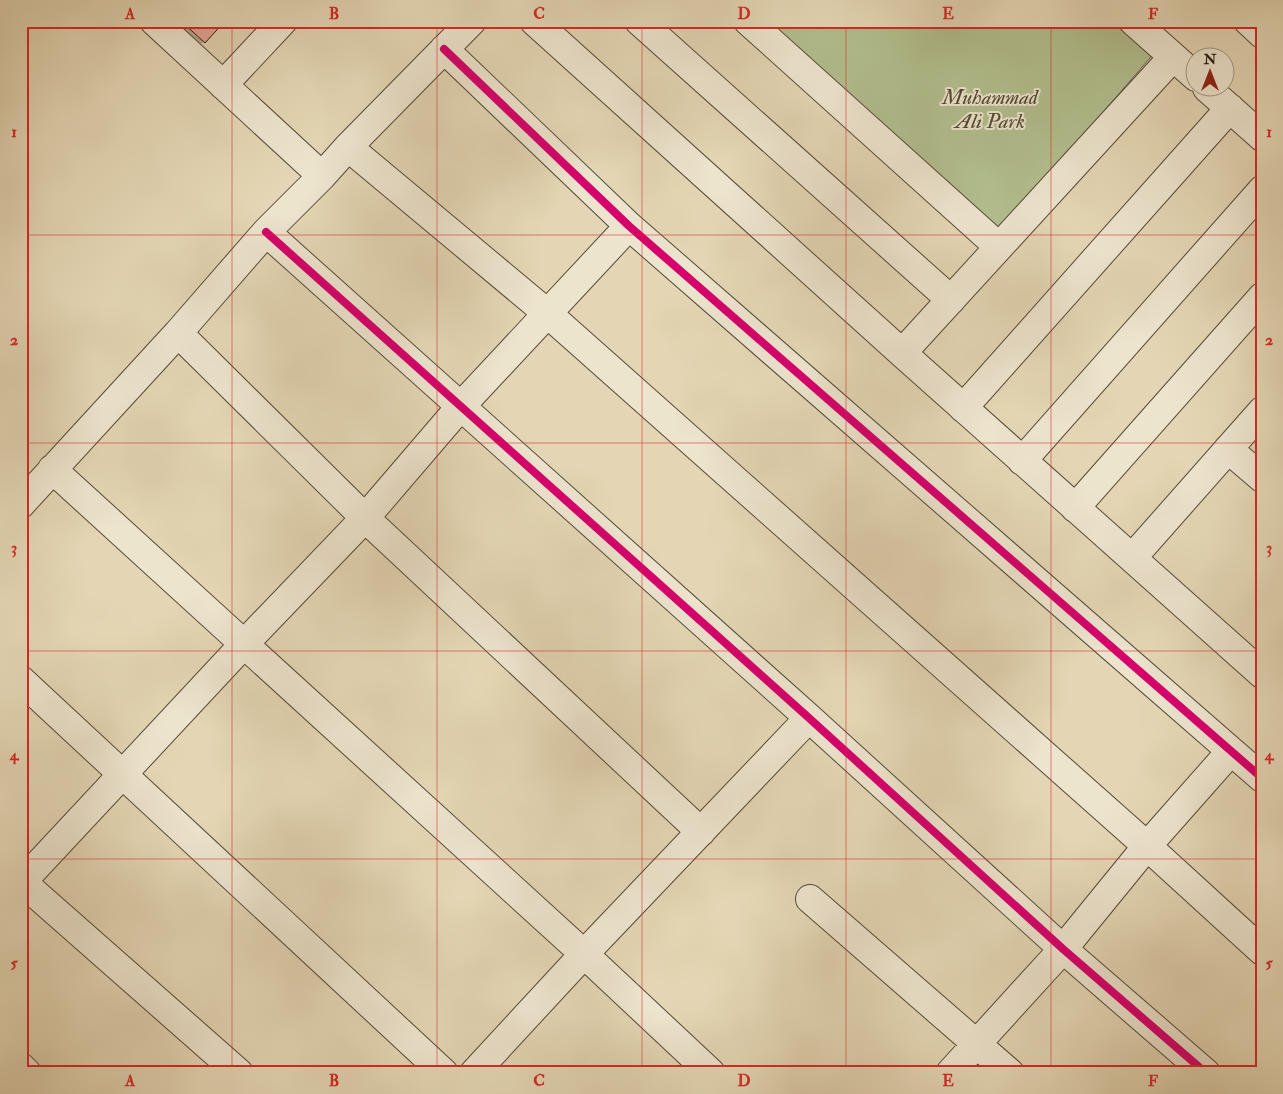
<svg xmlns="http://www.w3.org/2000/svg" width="1283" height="1094" font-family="'IM FELL Double Pica',serif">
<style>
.green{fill:#b2be8e;stroke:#6c6c4e}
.shadow{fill:#0003}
.building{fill:#e4a696;stroke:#251b0f}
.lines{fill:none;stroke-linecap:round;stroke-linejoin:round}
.street-casing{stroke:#554a38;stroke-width:30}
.street{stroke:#ede4ce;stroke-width:28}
.cycleway-casing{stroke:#ede4ce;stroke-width:11}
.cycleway{stroke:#d6006c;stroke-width:8}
.grid{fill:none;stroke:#d62828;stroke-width:1;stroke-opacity:0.55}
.labels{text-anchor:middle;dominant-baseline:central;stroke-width:4;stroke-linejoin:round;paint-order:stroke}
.park-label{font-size:21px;font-style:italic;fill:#4f4c35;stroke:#ede4ce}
.neatline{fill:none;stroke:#d62828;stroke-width:2}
.grid-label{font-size:16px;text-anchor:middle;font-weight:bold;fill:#d62828}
</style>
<rect width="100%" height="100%" fill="#e4d6b4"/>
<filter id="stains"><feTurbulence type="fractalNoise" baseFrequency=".004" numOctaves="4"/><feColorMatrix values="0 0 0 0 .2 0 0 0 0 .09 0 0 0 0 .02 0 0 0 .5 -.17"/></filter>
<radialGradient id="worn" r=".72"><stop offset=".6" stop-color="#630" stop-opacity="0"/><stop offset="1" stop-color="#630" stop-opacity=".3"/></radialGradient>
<!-- green -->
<path class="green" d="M752,21H1122L1156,51L999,232Z"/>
<!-- shadow -->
<path class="shadow" d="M161,21H224L194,51Z"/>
<!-- building -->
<path class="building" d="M181,21H225L205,43Z"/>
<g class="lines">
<!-- street casing -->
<g class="street-casing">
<path id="street" d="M154,21L322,176L348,147L472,21
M534,21L902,353L1262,674
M639,21L951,300
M748,21L999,247
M1133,21L1196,77
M1248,21L1262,34
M444,49L629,226L1262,778
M223,85L283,21
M1207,88L1262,137
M348,147L547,313L1147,846L1262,951
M266,232L809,718L1063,949L1206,1073
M178,333L365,518L701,832
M902,353L1173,57
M963,408L1230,108
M1228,449L1262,478
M1022,461L1262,190
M52,469L584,954L711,1073
M21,504L178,333L266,232L322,176
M1075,508L1262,297
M1132,558L1262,411
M21,680L444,1073
M21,881L239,1073
M21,883L244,644L365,518L461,406L629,226
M810,899L1010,1073
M21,1067L27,1073
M474,1073L584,954L809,718
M950,1073L1063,949L1147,846L1231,751"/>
</g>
<!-- street -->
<use href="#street" class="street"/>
<!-- cycleway casing -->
<g class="cycleway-casing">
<path id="cycleway" d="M444,49L629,226L1262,778
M266,232L809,718L1063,949L1206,1073"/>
</g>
<!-- cycleway -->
<use href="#cycleway" class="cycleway"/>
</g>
<!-- grid -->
<path class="grid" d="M232,21V1073M437,21V1073M642,21V1073M846,21V1073M1051,21V1073M21,235H1262M21,443H1262M21,651H1262M21,859H1262"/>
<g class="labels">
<!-- park labels -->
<g class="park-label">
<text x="990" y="97">Muhammad<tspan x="990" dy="24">Ali Park</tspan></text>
</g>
</g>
<!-- margin -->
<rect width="1283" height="1094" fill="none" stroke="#e4d6b4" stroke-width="55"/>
<!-- north arrow -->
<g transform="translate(1210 72)"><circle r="24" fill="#ede4ce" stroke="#9d9482"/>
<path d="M0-4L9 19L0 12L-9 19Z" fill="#8f2418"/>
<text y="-8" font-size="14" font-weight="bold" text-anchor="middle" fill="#251b0f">N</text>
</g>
<rect x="28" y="28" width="1228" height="1038" class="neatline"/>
<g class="grid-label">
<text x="130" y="19">A</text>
<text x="334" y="19">B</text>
<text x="539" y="19">C</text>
<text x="744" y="19">D</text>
<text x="948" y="19">E</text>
<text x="1153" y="19">F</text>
<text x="14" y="137">1</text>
<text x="1269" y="137">1</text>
<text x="14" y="345">2</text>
<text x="1269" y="345">2</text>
<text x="14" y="553">3</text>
<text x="1269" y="553">3</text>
<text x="14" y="760">4</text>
<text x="1269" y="760">4</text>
<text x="14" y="968">5</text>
<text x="1269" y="968">5</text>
<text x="130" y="1086">A</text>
<text x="334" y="1086">B</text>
<text x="539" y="1086">C</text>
<text x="744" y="1086">D</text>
<text x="948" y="1086">E</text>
<text x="1153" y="1086">F</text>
</g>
<rect width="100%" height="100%" filter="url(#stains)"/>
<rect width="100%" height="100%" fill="url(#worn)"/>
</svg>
